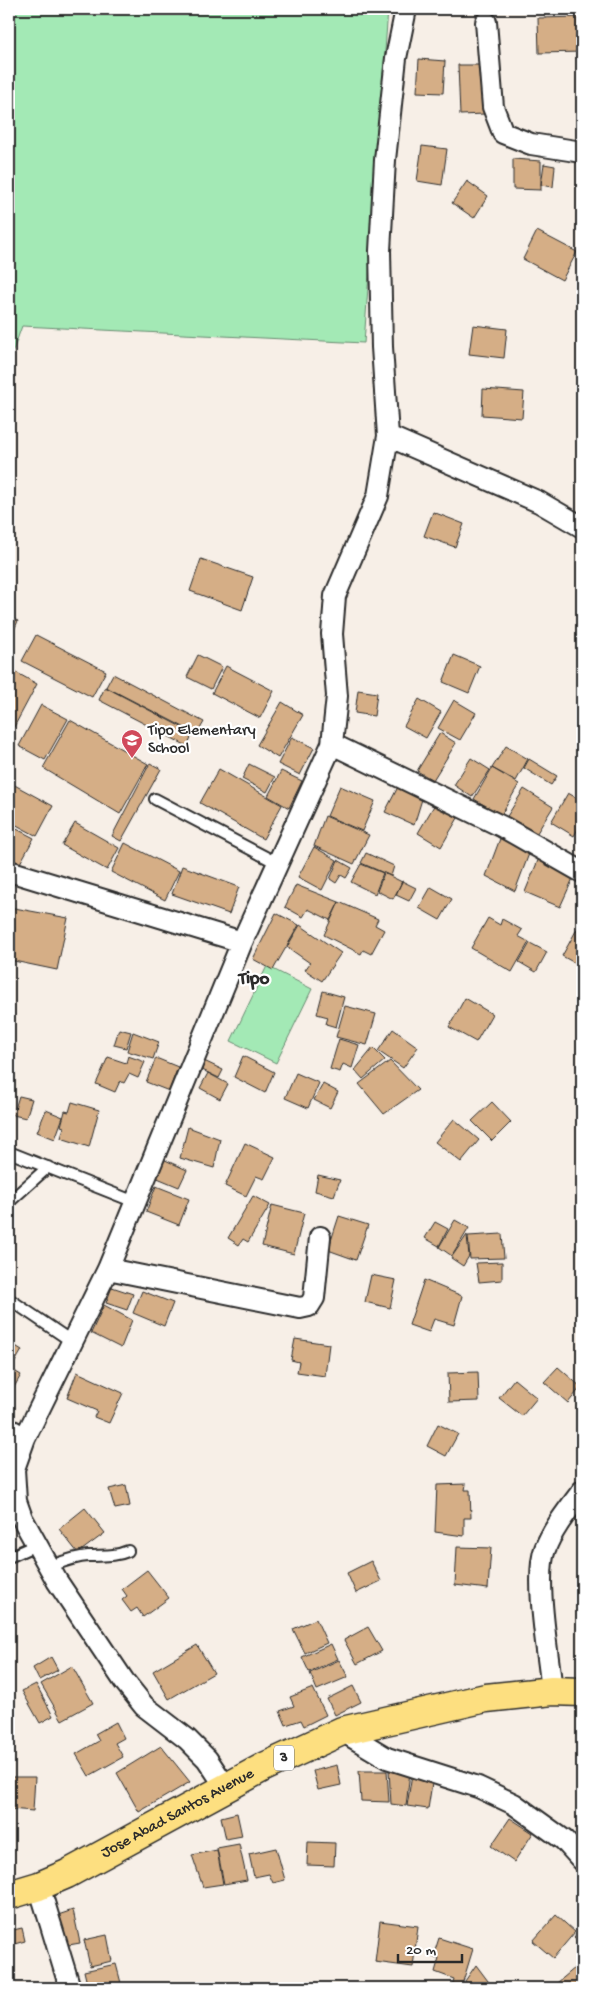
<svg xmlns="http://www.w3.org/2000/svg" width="591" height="1997" font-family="'Gochi Hand',sans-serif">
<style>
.green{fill:#a3e9b5;stroke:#678a70}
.building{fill:#d5ae86;stroke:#2b2b2b}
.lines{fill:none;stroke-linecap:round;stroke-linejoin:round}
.lane-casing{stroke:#2b2b2b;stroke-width:14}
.street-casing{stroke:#2b2b2b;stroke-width:24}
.highway-casing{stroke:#2b2b2b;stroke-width:31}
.lane{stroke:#fff;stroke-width:10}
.street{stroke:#fff;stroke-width:20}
.highway{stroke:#fddf80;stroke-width:28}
.labels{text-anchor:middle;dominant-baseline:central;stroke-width:4.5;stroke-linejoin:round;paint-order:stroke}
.shield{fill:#fff;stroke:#6b6b6b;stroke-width:1}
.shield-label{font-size:15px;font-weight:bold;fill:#2b2b2b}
.poi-label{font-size:16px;fill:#2b2b2b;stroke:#fff;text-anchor:start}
.street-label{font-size:16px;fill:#2b2b2b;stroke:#fff}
.quarter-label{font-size:19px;font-weight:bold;fill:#2b2b2b;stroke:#fff}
</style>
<rect width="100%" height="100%" fill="#f7efe7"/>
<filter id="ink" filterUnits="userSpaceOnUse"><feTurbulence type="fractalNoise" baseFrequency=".02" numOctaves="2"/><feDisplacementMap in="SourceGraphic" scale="10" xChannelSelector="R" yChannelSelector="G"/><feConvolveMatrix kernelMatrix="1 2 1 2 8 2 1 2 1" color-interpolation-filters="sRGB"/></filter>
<g filter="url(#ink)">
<!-- green -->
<path class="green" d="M9,9H388L364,343L22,326L9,362Z
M267,966L312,989L276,1063L231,1041Z"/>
<!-- building -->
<path class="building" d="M582,17V52L539,53L538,18Z
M419,59L445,61L443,93L417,92Z
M458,65H483L485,114L460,115Z
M422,146L447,149L442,185L417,181Z
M513,159L541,161V190L513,189Z
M544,164L555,166L553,187L541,185Z
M467,181L488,196L474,218L452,203Z
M537,231L577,252L562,280L523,259Z
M473,325L507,329L504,358L469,354Z
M483,389L524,392L522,418L482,415Z
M433,512L464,524L455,547L424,536Z
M201,559L253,577L242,610L190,591Z
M9,617L18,621L9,641Z
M36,635L106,671L92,697L22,661Z
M198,655L222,667L211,689L187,677Z
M454,655L480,666L469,693L443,682Z
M226,666L274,691L260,718L212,693Z
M10,669L37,684L14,727L9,724Z
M113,674L204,722L197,734L106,687Z
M105,687L193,733L187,746L99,700Z
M358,690L377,693L374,716L355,713Z
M419,699L441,712L426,738L404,726Z
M454,700L476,713L460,740L438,728Z
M282,702L303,715L278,758L257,745Z
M41,705L68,719L45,760L19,746Z
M70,720L148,764L120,814L43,768Z
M440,733L456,743L433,780L417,771Z
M292,737L314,748L300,775L278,764Z
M506,746L528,759L516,781L492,768Z
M471,758L490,770L472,797L454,785Z
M529,759L557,776L551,785L524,768Z
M150,763L161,769L121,841L112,836Z
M249,764L275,777L267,792L242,779Z
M492,768L519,784L501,815L474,799Z
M219,769L282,805L263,839L200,803Z
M281,771L302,781L289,808L268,796Z
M9,782L53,806L37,836L9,821Z
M399,785L423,796L414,825L385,812Z
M340,786L375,801L362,831L327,816Z
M524,789L553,807L535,836L506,818Z
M568,793L582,801V822L574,836L551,822Z
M435,804L458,818L441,847L418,833Z
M325,816L369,835L354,864L314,846Z
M75,823L119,848L107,870L62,845Z
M9,825L34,838L19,865L9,859Z
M501,836L530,851L515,891L486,876Z
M125,843L179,871L165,900L111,872Z
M314,847L337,860L322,890L298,877Z
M366,853L394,866L391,876L361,863Z
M539,858L575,874L560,907L525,892Z
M338,860L352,868L346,878L341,875L336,883L330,879Z
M361,864L383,873L375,894L351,882Z
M182,866L239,887L229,914L172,894Z
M384,873L402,882L393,899L377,891Z
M402,881L416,888L409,901L396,895Z
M296,885L339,902L330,920L308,909L303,917L285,907Z
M431,887L452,899L440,920L419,908Z
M339,902L378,919L375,925L384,930L371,954L363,950L361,954L324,935Z
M9,907L68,918L57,970L9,960Z
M276,913L299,925L273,970L253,959Z
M488,918L500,925L502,919L522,930L518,936L529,942L512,972L471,948Z
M300,925L341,953L322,981L305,970L310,963L287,947Z
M577,929L582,932V967L562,956Z
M530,943L547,952L536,972L519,962Z
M323,991L344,997L336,1027L326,1024L328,1017L317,1014Z
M465,998L492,1014L476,1042L449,1027Z
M345,1006L376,1014L367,1045L336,1037Z
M119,1029L131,1032L126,1048L114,1045Z
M393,1029L418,1047L403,1068L378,1051Z
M133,1032L159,1042L153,1059L127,1051Z
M339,1039L359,1045L352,1068L343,1064L340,1072L330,1069Z
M373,1048L385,1060L363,1079L355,1070Z
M128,1056L145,1062L138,1078L129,1074L124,1083L120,1081L115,1092L96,1084L108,1057L126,1063Z
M243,1056L274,1072L265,1093L234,1077Z
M156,1058L178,1067L169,1091L146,1082Z
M202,1060L223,1070L219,1078L198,1068Z
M390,1061L418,1090L384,1114L359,1084Z
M208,1073L228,1084L220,1099L200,1088Z
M296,1073L319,1083L308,1108L285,1098Z
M323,1084L338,1092L330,1108L314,1100Z
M19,1096L32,1099L26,1118L13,1115Z
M72,1102L99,1110L89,1147L61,1138L64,1127L61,1126L65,1111L69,1112Z
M492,1102L511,1122L492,1141L472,1121Z
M46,1110L63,1117L55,1139L37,1132Z
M454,1119L479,1140L461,1162L435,1142Z
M188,1127L220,1139L214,1168L180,1158Z
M245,1143L275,1157L264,1179L256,1176L246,1196L225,1186Z
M163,1159L187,1170L179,1187L155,1177Z
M318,1175L340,1180L334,1196L315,1191Z
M156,1186L189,1199L179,1225L146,1212Z
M253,1196L270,1205L248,1242L243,1239L239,1245L228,1238Z
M272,1205L304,1213L294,1254L262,1246Z
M339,1216L368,1225L356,1260L328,1250Z
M455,1220L469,1228L452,1256L439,1247Z
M435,1222L448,1229L439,1246L425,1238Z
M502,1234L504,1258L470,1259L468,1236Z
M467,1235L469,1256L463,1266L451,1258Z
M502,1262V1280L479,1282L476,1263Z
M371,1275L396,1280L390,1308L365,1302Z
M424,1280L462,1296L454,1325L434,1319L429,1332L409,1325Z
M112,1287L133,1294L127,1310L106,1303Z
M142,1291L173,1303L164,1326L133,1313Z
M104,1305L132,1320L121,1348L91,1333Z
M295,1339L329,1344L325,1376L297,1372L299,1362L291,1360Z
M9,1342L22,1350L11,1369L21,1375L13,1389L9,1386Z
M558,1367L581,1387L568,1403L544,1382Z
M77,1372L123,1393L109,1423L94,1417L97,1411L67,1398Z
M478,1372L479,1401L449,1402L448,1373Z
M514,1379L537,1398L522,1416L499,1398Z
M438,1424L458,1434L446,1456L427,1446Z
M466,1484L465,1490H470L471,1518H464V1536L435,1532L437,1485Z
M126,1485L130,1506L115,1509L109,1489Z
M85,1508L105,1533L78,1553L59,1529Z
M457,1547L491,1548L488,1589L455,1585Z
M371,1561L381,1581L356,1593L347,1573Z
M147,1570L169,1598L143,1617L137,1608L131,1612L122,1600L127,1596L122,1589Z
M316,1619L327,1643L305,1653L293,1629Z
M368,1627L382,1651L357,1664L344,1640Z
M331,1644L338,1659L309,1672L302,1657Z
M197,1645L214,1673L169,1699L153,1671Z
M51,1657L58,1670L39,1680L33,1668Z
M339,1660L348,1677L317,1690L310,1673Z
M72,1666L93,1703L62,1720L41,1684Z
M36,1684L53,1716L40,1723L22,1691Z
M353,1686L361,1702L335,1715L327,1699Z
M313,1688L326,1715L304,1726L301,1720L286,1725L280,1711L294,1706L290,1697Z
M116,1722L124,1738L115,1743L123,1757L89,1776L76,1754L99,1741L95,1734Z
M161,1746L190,1782L139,1812L117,1773Z
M337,1765L341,1785L318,1790L313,1771Z
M389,1770L410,1772L406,1806L391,1804Z
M359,1771H387L389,1802L361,1801Z
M412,1774L433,1777L428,1809L407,1806Z
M11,1777H35L33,1811L10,1809Z
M237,1813L242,1836L226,1839L221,1817Z
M510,1818L533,1833L514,1862L491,1846Z
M308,1842L335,1843L334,1866L307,1865Z
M239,1844L247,1880L224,1884L217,1848Z
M276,1848L285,1880L273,1883L269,1874L254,1877L249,1854Z
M217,1850L223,1884L203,1887L192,1855Z
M73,1910L80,1943L63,1946L52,1917Z
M556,1915L575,1932L553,1958L533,1941Z
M380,1921L418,1926L413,1967L375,1962Z
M22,1928L25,1941L11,1945L9,1931Z
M582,1928V1944L574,1937Z
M107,1935L112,1961L90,1966L84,1940Z
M439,1938L473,1949L461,1988L452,1986L454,1979L435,1972L439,1958L433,1957Z
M9,1958L15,1981L9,1983Z
M582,1962V1988H551Z
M116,1964L122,1987L88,1988L84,1971Z
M476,1965L491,1985L488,1988H471L465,1981Z"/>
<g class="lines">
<!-- lane casing -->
<g class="lane-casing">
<path id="lane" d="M155,799L277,863
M9,1152L135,1202
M9,1202L48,1167
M9,1299L74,1343
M9,1557L36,1545
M48,1567C62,1562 74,1557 88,1556C103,1555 114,1557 128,1551"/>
</g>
<!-- street casing -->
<g class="street-casing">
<path id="street" d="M486,22L493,107L503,133L531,144L582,152
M388,436L539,502L582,527
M332,744L503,827L582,872
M9,871L242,942
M108,1269L300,1308L309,1306L314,1298L320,1237
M9,1429L25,1438
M552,1691C549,1659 534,1577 545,1549C553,1528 569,1509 582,1491
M342,1731L387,1758L478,1787L514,1804L564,1840L582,1860
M227,1789L207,1759L187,1739L144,1706L124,1681L57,1581L22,1518L16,1501L14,1469L25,1438L108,1269L242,942L332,744L337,696L332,634L335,596L378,496L388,436L382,347L380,251L385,160L396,58L406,9
M39,1886L70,1988"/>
</g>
<!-- highway casing -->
<g class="highway-casing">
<g id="highway">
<path id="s1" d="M9,1895L39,1886L67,1874L264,1767L342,1731L486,1698L552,1691L582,1692"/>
</g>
</g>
<!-- lane -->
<use href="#lane" class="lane"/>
<!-- street -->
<use href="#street" class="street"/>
<!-- highway -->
<use href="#highway" class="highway"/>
</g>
</g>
<!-- icons -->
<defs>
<g id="school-pin" transform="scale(1.125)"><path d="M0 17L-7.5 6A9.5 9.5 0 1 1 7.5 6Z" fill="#d1495b" stroke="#fff"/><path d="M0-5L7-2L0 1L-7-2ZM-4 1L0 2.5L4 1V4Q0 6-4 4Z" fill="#fff"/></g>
</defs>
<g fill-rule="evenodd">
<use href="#school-pin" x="132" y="740"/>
</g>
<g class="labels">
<!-- shield labels -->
<rect class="shield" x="274" y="1745.5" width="20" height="25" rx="4"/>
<g class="shield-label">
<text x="284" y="1758">3</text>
</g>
<!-- poi labels -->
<g class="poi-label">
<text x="148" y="731">Tipo Elementary<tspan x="148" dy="18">School</tspan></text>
</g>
<!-- street labels -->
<g class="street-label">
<text stroke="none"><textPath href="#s1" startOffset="188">Jose Abad Santos Avenue</textPath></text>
</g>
<!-- quarter labels -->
<g class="quarter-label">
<text x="254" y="979">Tipo</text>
</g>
</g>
<!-- margin -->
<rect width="591" height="1997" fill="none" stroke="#fff" stroke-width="30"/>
<rect x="15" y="15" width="561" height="1967" fill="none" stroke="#2b2b2b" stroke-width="2" filter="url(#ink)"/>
<!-- scale -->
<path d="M398 1954v8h64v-8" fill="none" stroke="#2b2b2b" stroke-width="2.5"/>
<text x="406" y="1954" font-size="15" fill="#2b2b2b" stroke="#ffffff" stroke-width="4" paint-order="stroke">20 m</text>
</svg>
